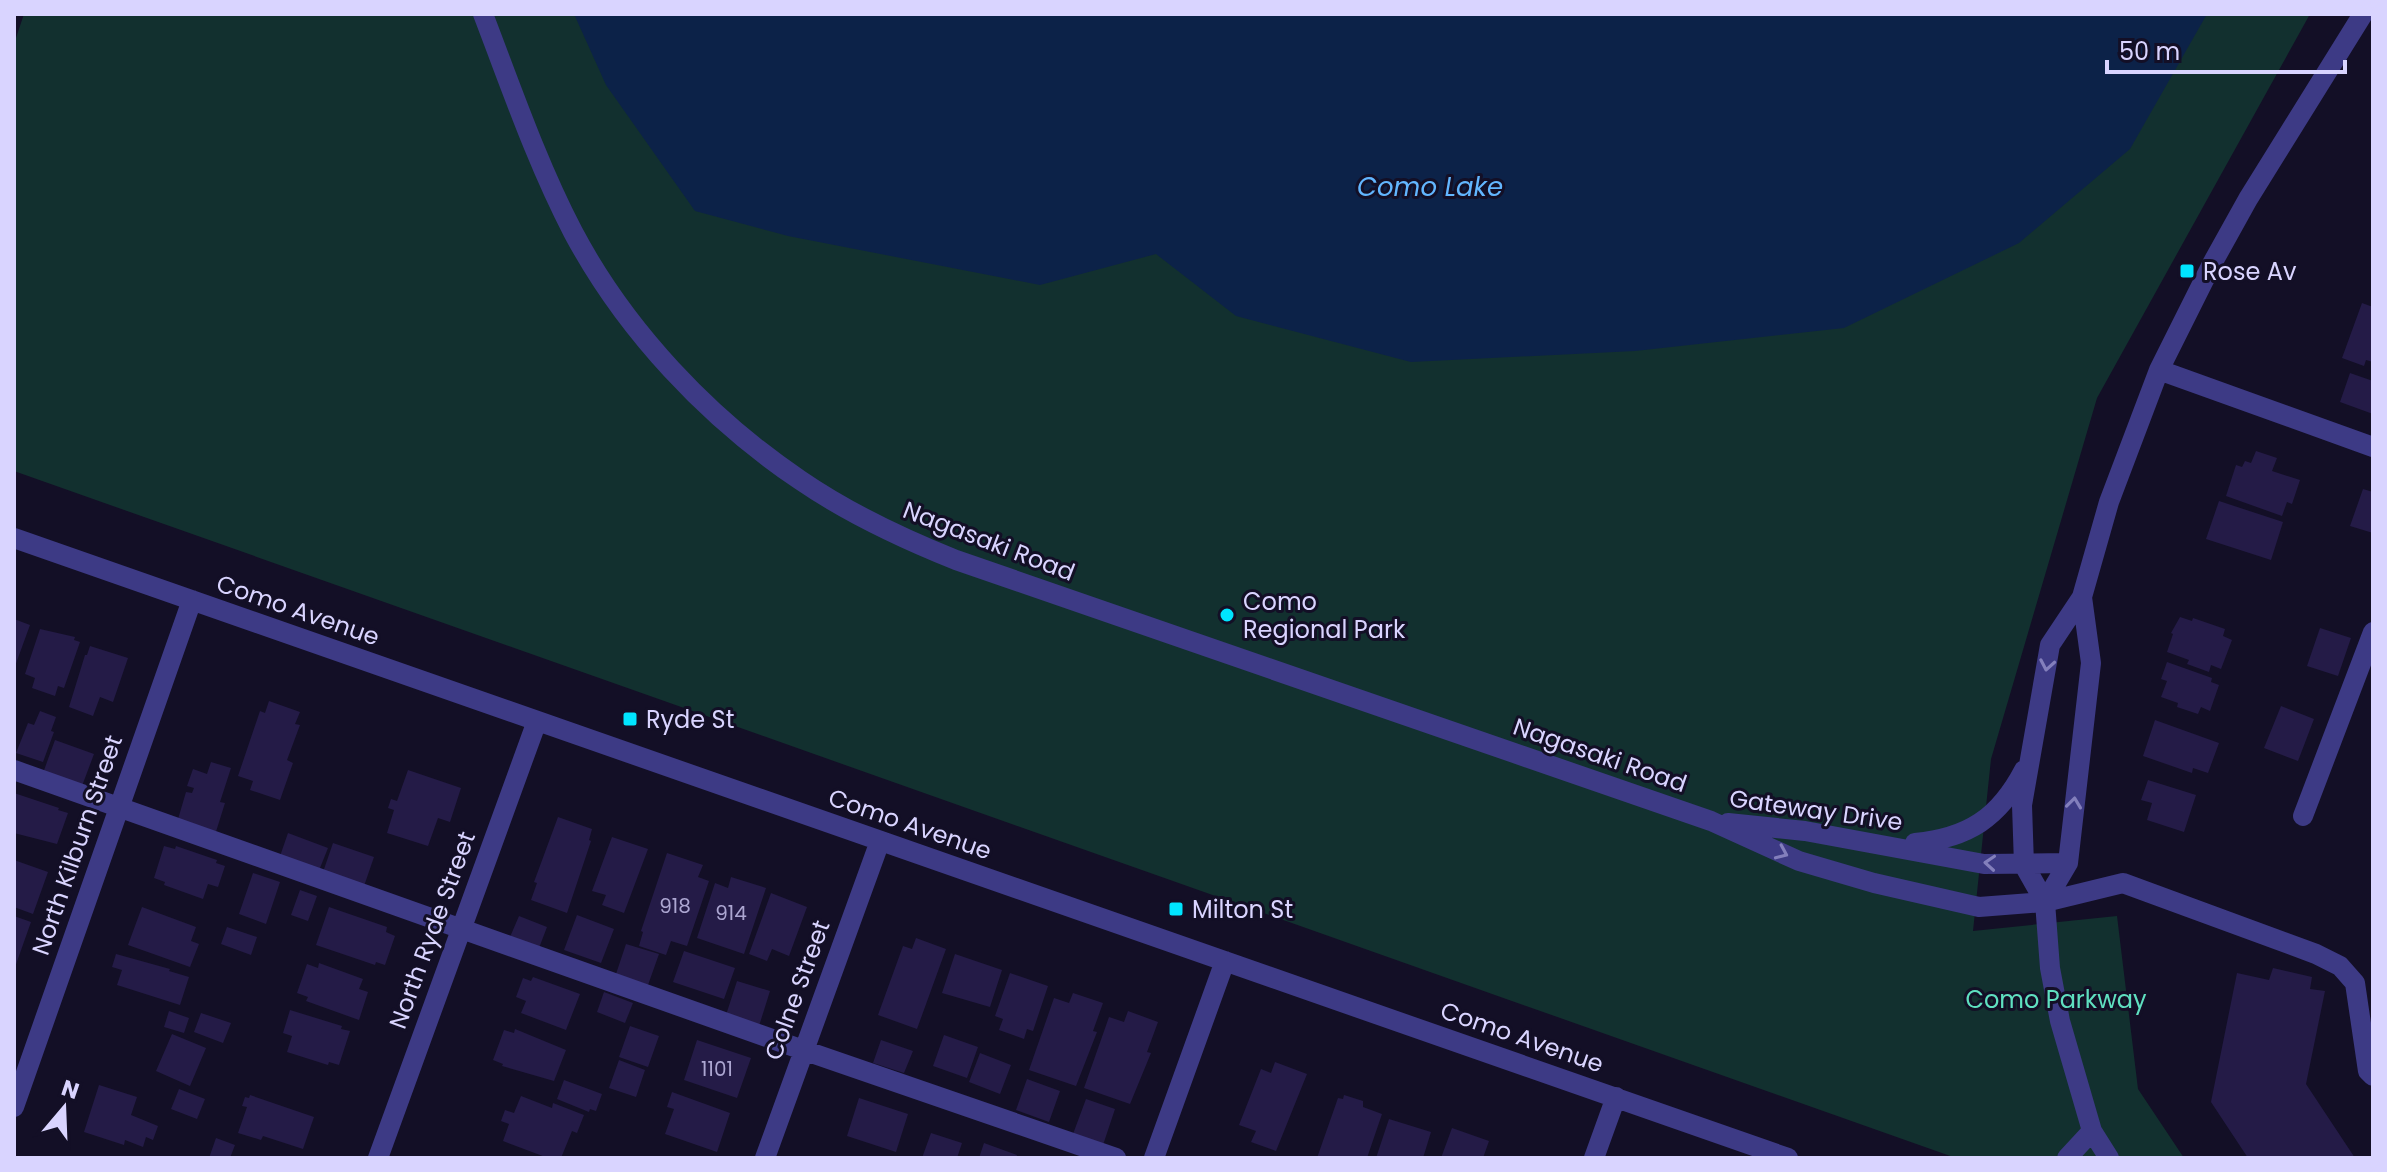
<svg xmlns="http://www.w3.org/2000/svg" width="2387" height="1172" font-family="Poppins,sans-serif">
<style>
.green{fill:#12302f}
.water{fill:#0c2248}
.building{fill:#241b47}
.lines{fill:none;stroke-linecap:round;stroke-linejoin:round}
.minor{stroke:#3d3a85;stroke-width:20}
.oneway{stroke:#837fbc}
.poi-dot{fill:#00e5ff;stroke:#130f26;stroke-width:3}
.labels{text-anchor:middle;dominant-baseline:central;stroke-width:6;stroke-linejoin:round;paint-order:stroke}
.number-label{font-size:20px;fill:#aca6d1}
.poi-label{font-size:24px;fill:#d9d4ff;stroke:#130f26;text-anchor:start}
.street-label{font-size:24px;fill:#d9d4ff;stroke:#130f26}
.park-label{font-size:24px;fill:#5fe0c0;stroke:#130f26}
.water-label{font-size:26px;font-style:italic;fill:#62b6ff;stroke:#130f26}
</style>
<rect width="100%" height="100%" fill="#130f26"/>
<!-- green -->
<path class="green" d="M24,14H2310L2097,398L1991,759L1973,931L2117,916L2138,1089L2184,1158H1956L14,471V44Z"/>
<!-- water -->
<path class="water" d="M574,14H2207L2130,149L2019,243L1844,328L1635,351L1411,362L1236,316L1156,254L1040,285L788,236L695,211L606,85Z"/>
<!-- building -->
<path class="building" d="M2362,303L2373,307V362L2366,360L2364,366L2342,358Z
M2350,373L2373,381V414L2340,402Z
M2256,451L2277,458L2272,471L2300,480L2292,504L2287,502L2282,516L2226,496L2236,465L2242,467L2245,461L2251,463Z
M2363,489L2373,492V533L2350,526Z
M2219,501L2283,522L2271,560L2206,539Z
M2180,617L2192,621L2193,618L2225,629L2223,636L2232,640L2221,669L2211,665L2209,672L2187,664L2189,660L2167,652L2173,634L2171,633Z
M14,619L30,625L14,669Z
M2320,628L2351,638L2338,676L2307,666Z
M40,629L75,637L74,640L80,642L64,688L58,686L55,696L32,688L35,678L25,674Z
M90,646L128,658L113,702L100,697L93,716L69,707L85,655H87Z
M2167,662L2212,678L2211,682L2219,685L2210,711L2201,707L2198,714L2177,707L2178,703L2161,697L2167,681L2161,679Z
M269,701L300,712L295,724L300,725L287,760L293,763L280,800L250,790L253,781L238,776L260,711L265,713Z
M2281,706L2314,719L2298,761L2264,748Z
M40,711L56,717L51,731L54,732L43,762L16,753L28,723L34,725Z
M2155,720L2219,743L2208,773L2193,768L2192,773L2143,756Z
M55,740L94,754L82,786L43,773Z
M211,762L231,768L220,802L225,803L214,838L176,826L186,792L192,793L194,788L187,786L193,769L207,774Z
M408,770L461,788L450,822L438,818L428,846L387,833L394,810L388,808L391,799L397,801Z
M2148,780L2196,795L2184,832L2147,820L2152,803L2141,800Z
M14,793L59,808L58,810L68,813L57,844L14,833Z
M558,817L592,829L589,840L591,841L567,913L531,900L537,883L534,882Z
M288,833L328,848L318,873L279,859Z
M612,837L648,849L624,913L602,905L606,895L592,891Z
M333,843L374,857L363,889L322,875Z
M164,846L175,849L176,846L217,860L216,863L225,866L218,887L208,884L203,899L164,885L165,882L154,878Z
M667,853L703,865L698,877L709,881L687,946L671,941L666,955L639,946L643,932L641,931Z
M14,860L48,872L33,914L14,907Z
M253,873L280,882L266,924L239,914Z
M731,877L766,888L744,954L697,938L715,883L728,888Z
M300,890L317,896L308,921L291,915Z
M771,893L807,907L789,956L772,949L767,961L749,954Z
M142,907L196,927L191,941L199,944L190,967L128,945Z
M329,907L387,927L386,932L395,936L385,965L376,962L375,965L316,945Z
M577,915L614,929L601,963L564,950Z
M14,916L31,922L14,970Z
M519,916L547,927L539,948L510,937Z
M227,927L257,937L251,955L221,944Z
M916,938L946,949L917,1029L878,1015L903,946L912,949Z
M626,944L659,954L648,985L616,974Z
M684,951L735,968L724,999L673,982Z
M116,954L170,969L169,971L189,977L180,1005L117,985L122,970L112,967Z
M955,954L1002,970L990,1007L942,993Z
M319,963L363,979L359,989L368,992L359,1020L306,1001L308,997L297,993L307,964L318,968Z
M2273,968L2312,977L2310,989L2325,991L2306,1084L2355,1158H2248L2211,1102L2237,973L2269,980Z
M1010,973L1048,986L1033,1031L1027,1029L1024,1039L999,1030L1003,1019L995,1016Z
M533,977L580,994L566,1030L521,1013L526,1001L516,997L523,978L531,981Z
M737,981L770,991L759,1026L726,1015Z
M604,992L633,1003L625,1023L597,1012Z
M1073,993L1103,1003L1093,1031L1097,1032L1076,1086L1029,1070L1054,998L1069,1003Z
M290,1010L342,1026L341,1029L350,1031L339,1065L329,1062L328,1065L287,1052L292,1036L283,1033Z
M169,1011L189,1018L184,1033L164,1027Z
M1128,1011L1158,1022L1147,1052L1151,1053L1130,1104L1084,1088L1109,1017L1124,1022Z
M201,1013L231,1023L223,1043L194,1032Z
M630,1026L659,1036L648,1067L619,1057Z
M515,1029L566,1050L554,1081L502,1066L503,1064L493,1060L504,1030L514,1033Z
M172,1034L206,1048L190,1086L156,1071Z
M944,1035L978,1047L967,1078L933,1066Z
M697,1040L751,1058L737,1098L684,1080Z
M881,1040L913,1051L904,1073L873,1063Z
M980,1053L1011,1065L1000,1094L969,1082Z
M619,1060L645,1070L636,1097L609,1088Z
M1275,1062L1307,1074L1276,1151L1251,1142L1256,1131L1239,1125L1261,1069L1271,1073Z
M1027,1079L1060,1091L1049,1122L1016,1110Z
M564,1080L602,1094L596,1111L590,1109L589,1112L557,1099Z
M99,1085L137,1097L131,1115L158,1126L153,1140L146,1137L143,1147L125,1140L124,1145L84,1132Z
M179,1089L205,1099L197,1119L171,1109Z
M672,1092L730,1113L717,1152L665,1134L674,1109L667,1107Z
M250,1095L314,1117L303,1149L263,1136L261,1140L238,1133L247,1107L242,1106L245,1097L249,1098Z
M1344,1095L1363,1101V1107L1382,1114L1367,1158H1317L1338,1098L1343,1099Z
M521,1096L552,1108L553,1103L584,1115L577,1133L572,1131L561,1158H548L503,1141L509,1124L501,1121L505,1110L514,1113Z
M859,1098L908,1114L896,1152L847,1136Z
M1086,1099L1115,1109L1103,1145L1073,1134Z
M1389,1119L1431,1132L1423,1158H1376Z
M1452,1128L1489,1141L1483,1158H1441Z
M931,1133L962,1143L957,1158H922Z
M216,1138L235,1145L230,1158H209Z
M984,1143L1017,1155L1016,1158H979Z"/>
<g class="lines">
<!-- minor -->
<path class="minor" d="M483,14C511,87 537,163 573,232C625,330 708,418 800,480C848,513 901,538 956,560L1711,821L1799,861L1874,883L1979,907L2045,902L2123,883L2316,954L2340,966L2355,983L2368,1071L2373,1076
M2159,370L2373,447
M14,538L1788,1158
M2082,597L2050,645L2022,805L2024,865L2045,902L2050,968L2060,1021L2092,1131L2109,1158
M14,770L803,1050L1116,1158
M2303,816L2373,632
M1728,823L1805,831L1984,864L2068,863
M1915,843C1968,838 1999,818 2024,770
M2045,902L2068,863L2091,663L2082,597L2109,502L2159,370L2213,262L2248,199L2363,14
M14,1107L192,600
M378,1158L537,721
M765,1158L880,841
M1154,1158L1225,961
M1594,1158L1616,1097
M2067,1158L2092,1131"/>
</g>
<!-- one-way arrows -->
<defs><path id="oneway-chevron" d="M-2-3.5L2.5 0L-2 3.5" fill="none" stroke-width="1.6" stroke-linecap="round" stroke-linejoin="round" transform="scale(2)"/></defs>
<g class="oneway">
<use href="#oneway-chevron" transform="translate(2047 665) rotate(100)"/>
<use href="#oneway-chevron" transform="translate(2074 803) rotate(-83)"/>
<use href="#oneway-chevron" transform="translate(1782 853) rotate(24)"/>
<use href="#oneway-chevron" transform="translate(1990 863) rotate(-176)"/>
</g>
<!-- markers -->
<g class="poi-dot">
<rect x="2179" y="263" width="16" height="16" rx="4"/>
<circle cx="1227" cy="615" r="8"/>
<rect x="622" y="711" width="16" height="16" rx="4"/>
<rect x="1168" y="901" width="16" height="16" rx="4"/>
</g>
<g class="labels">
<!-- number labels -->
<g class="number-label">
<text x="675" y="906">918</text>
<text x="731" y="913">914</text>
<text x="717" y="1069">1101</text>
</g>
<!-- poi labels -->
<g class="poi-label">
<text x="2203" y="271">Rose Av</text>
<text x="1243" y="601">Como<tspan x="1243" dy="28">Regional Park</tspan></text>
<text x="646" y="719">Ryde St</text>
<text x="1192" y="909">Milton St</text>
</g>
<!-- street labels -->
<g class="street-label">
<text transform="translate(989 541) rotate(21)">Nagasaki Road</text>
<text transform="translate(298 610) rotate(19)">Como Avenue</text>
<text transform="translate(1600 755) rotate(19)">Nagasaki Road</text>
<text transform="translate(1816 810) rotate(8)">Gateway Drive</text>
<text transform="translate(910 824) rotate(19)">Como Avenue</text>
<text transform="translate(77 845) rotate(-71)">North Kilburn Street</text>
<text transform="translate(432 930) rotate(-70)">North Ryde Street</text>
<text transform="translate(797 990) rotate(-70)">Colne Street</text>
<text transform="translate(1522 1037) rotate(19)">Como Avenue</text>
</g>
<!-- park labels -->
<g class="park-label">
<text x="2056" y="999">Como Parkway</text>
</g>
<!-- water labels -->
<g class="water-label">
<text x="1430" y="187">Como Lake</text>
</g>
</g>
<!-- border -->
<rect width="2387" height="1172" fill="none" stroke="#d9d4ff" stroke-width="32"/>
<!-- north arrow -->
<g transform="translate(64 1108) rotate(19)" stroke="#130f26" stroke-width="6" paint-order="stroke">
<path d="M0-6L14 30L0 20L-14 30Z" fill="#d9d4ff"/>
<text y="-12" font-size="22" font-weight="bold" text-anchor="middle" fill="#d9d4ff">N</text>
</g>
<!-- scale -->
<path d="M2107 60v12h238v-12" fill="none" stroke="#d9d4ff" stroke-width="4"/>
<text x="2119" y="60" font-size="24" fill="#d9d4ff" stroke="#130f26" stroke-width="6" paint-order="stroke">50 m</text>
</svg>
